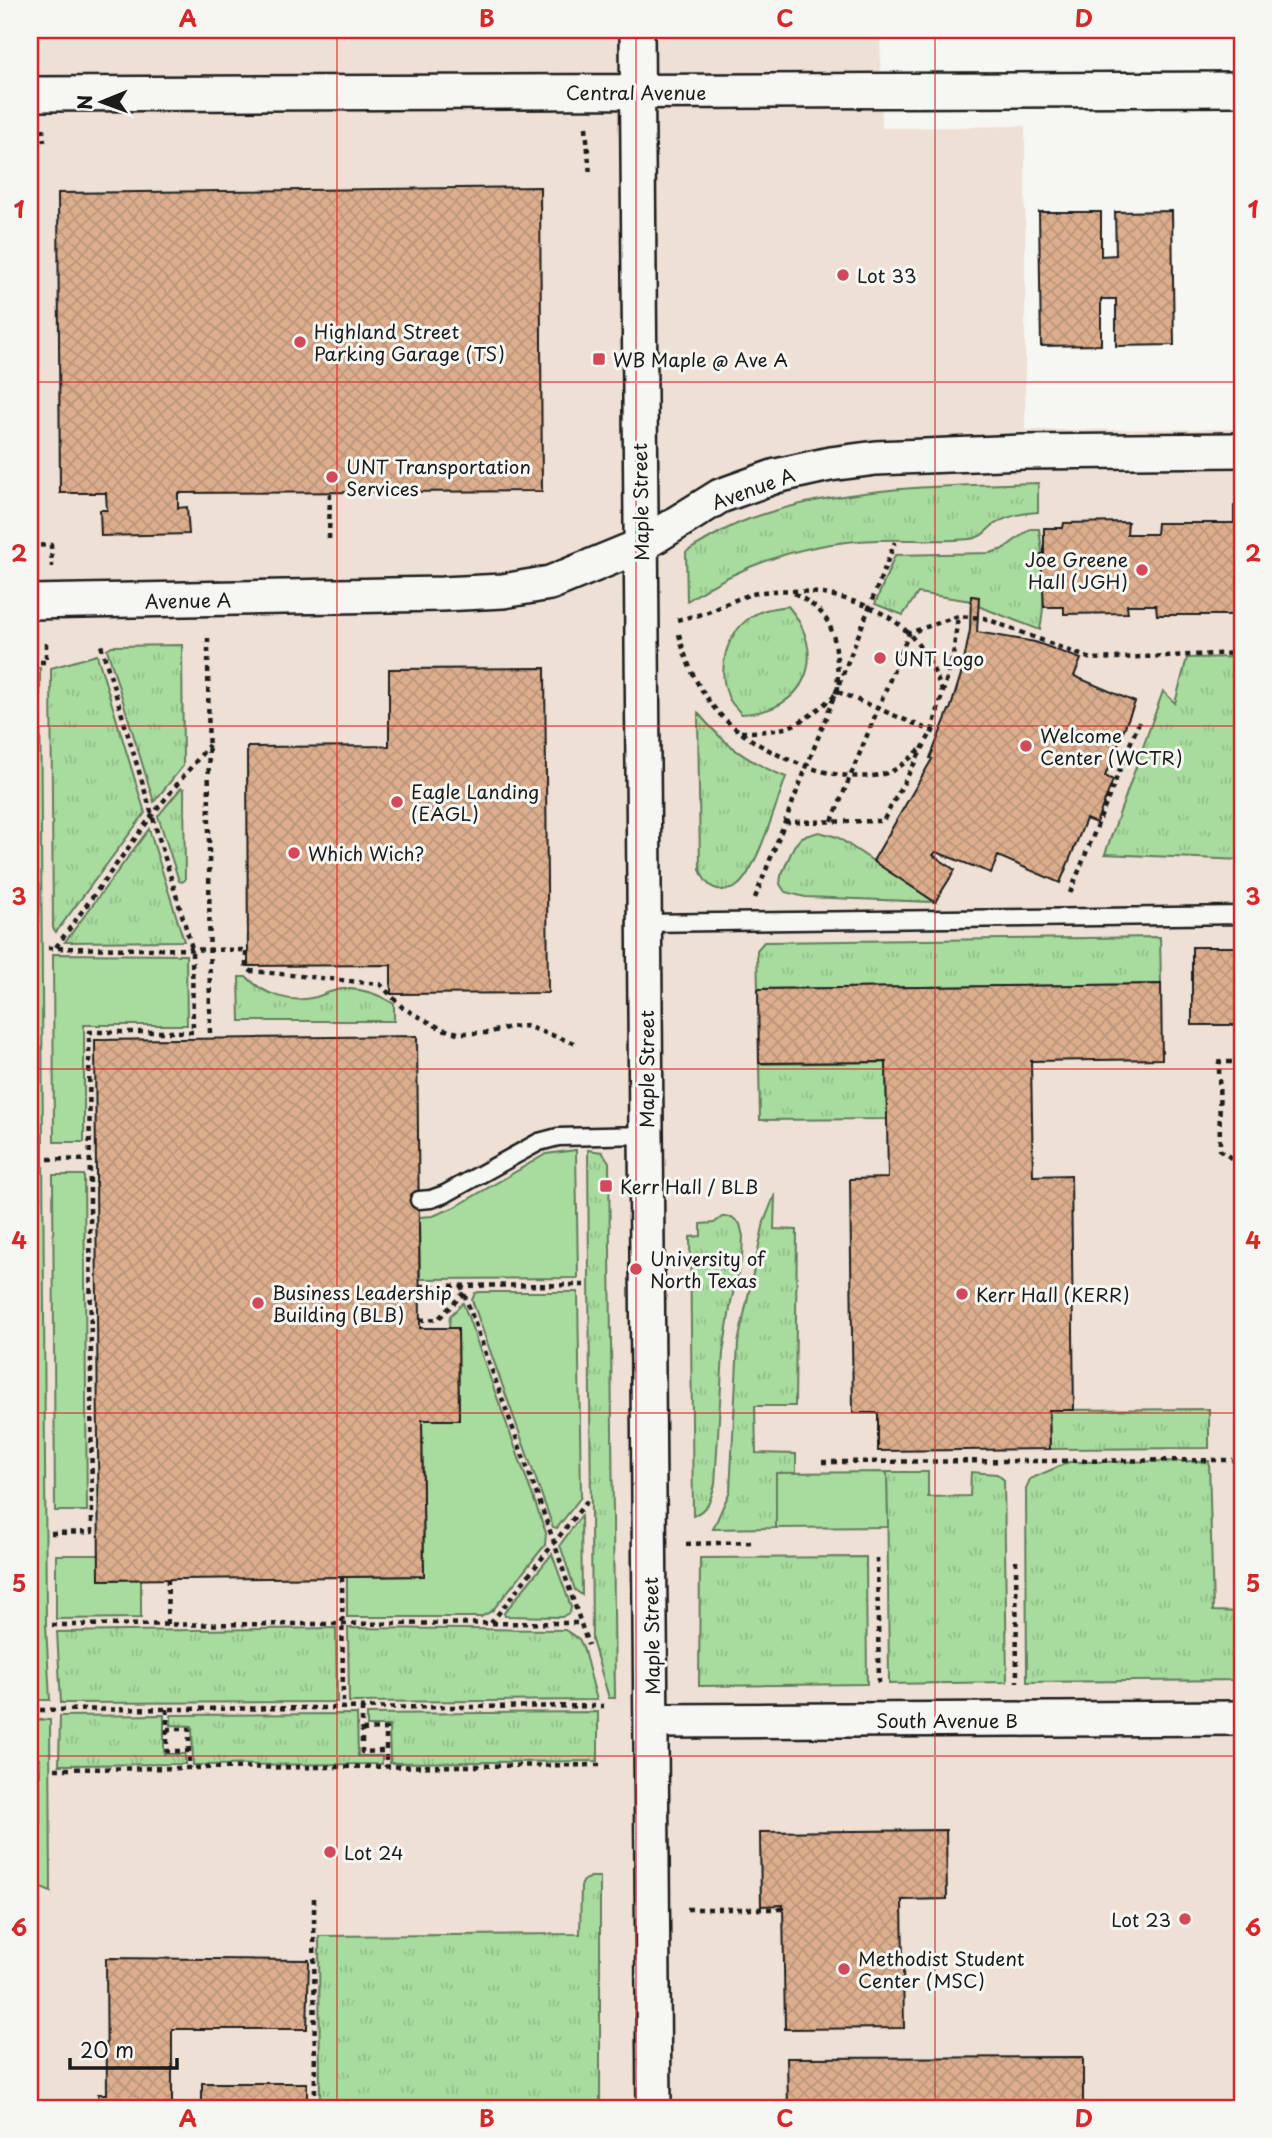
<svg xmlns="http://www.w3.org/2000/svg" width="1272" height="2138" font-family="'Playpen Sans',sans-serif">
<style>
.built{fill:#eee0d4}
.grass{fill:url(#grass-tufts);stroke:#627c5d;stroke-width:2}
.garden{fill:#a8dc9e;stroke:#627c5d;stroke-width:2}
.building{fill:url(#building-cross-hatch);stroke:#1c1c1c;stroke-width:2}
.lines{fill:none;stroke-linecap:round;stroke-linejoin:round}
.lane-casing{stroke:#1c1c1c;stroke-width:21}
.street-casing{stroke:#1c1c1c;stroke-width:38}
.path{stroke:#1c1c1c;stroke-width:4.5;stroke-dasharray:5 5;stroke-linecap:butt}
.lane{stroke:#f6f6f2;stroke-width:16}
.street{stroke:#f6f6f2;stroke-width:33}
.grid{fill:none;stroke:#d62828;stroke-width:2;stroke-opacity:0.55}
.poi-dot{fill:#d1495b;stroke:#f6f6f2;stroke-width:2.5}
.labels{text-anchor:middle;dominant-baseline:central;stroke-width:6;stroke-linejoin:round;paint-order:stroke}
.street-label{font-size:19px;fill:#1c1c1c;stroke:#f6f6f2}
.poi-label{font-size:19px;fill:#1c1c1c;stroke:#f6f6f2;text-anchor:start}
.neatline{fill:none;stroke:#d62828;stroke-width:2.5}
.grid-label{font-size:23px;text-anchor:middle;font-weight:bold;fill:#d62828}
</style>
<defs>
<pattern id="grass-tufts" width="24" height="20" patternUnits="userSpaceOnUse" patternTransform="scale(1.75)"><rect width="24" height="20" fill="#a8dc9e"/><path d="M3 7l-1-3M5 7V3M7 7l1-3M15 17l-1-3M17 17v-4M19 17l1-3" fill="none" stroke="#90bc88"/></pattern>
<pattern id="building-cross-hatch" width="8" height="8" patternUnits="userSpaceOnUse" patternTransform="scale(1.75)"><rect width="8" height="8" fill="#dcae8d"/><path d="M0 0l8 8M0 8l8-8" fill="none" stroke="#bc9579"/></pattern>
</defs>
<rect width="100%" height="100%" fill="#f6f6f2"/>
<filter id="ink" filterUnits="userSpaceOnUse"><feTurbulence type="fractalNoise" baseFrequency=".0143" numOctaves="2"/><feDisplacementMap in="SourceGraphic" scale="14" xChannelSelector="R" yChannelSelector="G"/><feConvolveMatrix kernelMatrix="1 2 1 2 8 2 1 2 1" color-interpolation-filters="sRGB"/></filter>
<g filter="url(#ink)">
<!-- built -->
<path class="built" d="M30,30H880L882,128L1025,126V430L1242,429V2108H30Z"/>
<!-- grass -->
<path class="grass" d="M1038,483V512C1023,513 1005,516 992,526C985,532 981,538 970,539C940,542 909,539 879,540C810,541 743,563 687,601L686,552C709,538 732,524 758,516C847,486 945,486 1038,483Z
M1030,529H1039C1044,561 1046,598 1040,630L978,606V597L972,596V601L918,593L903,615L875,604L895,555L990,553L1003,549Z
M788,606C829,654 807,712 741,714C737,708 730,703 728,696C717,668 726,634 751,617C762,609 775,608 788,606Z
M182,645L183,766L154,802L107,649L112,646Z
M97,655L145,813L56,932L53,928L51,668Z
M1242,657V860L1105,854L1163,691L1175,703L1187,658Z
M698,713C727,747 745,760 786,777C777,801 756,873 737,886C733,889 727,890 722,890C709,888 704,881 700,869Z
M181,788L184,789L185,880L182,882L179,881L158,816Z
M149,829L184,941L65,942Z
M819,832L837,837L935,902L805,897L785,892L780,884L781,876L794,846L802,837Z
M1160,937L1161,984L758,989L757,950L764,942Z
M239,977H247C264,995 291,1004 316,997C325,994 333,990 343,989C361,988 379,994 394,1004V1021H240Z
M886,1062L887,1119L760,1120L759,1064Z
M588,1150L602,1152L609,1162L615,1698H609L592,1640Z
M775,1194L774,1229L797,1230L795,1406H755L756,1453L796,1454V1473H776V1528L713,1529L730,1491L738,1343L764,1222Z
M722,1217H732L740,1224L743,1236L742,1257L731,1302L723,1353L715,1484C711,1500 708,1509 693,1516L690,1237L701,1236V1224L714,1223Z
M1209,1409V1448L1050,1449L1049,1410Z
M1209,1461L1213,1611L1242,1612V1680L1027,1682L1026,1489L1030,1479L1069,1462Z
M887,1472H928V1497L970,1496L971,1472L997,1474L1004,1480L1007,1682L889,1684Z
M866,1557L867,1684L699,1686L700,1558Z
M336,1628L337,1702L61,1703L57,1632Z
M348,1628L565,1630L579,1639L583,1647L597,1700L349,1702Z
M598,1712V1761L390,1763L389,1726H367V1714Z
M357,1714L358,1756H382V1764L193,1765L192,1726L171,1725V1715Z
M164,1715V1754H185V1764L59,1765L60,1716Z
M591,1877H600V2108L320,2106L319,1936L580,1934L581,1886L584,1880Z"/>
<!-- garden -->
<path class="garden" d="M30,668H40L46,1625L50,1700H30Z
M53,954L186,955L187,1025H84V1142H54Z
M576,1150L578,1278L420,1279L419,1217L433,1216L455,1207L546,1154Z
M53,1175H84L87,1511H55Z
M479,1292H578L581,1497L557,1528L553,1527L472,1300L475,1293Z
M463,1303L546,1533L545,1545L492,1611L481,1617H347V1577L424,1576L422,1420H459L458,1329L449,1328L450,1316Z
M887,1472L888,1527L776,1528V1473Z
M581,1516L582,1595L575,1590L560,1545Z
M552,1554L571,1607L570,1612L562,1617L505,1616L504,1613Z
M56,1555H99V1580L141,1579V1618L56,1619Z
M30,1720H50L51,1892L41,1888L40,1880V1760L30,1750Z"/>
<!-- building -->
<path class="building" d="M540,187L542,491L178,493V508L187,507L189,534L101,536L100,510H107L106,493H60L58,193Z
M1172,211L1174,345L1116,346V299H1101V345L1041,346L1039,212H1101V256L1116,255L1115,212Z
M1234,506H1242V649H1232V615H1157L1156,605H1127L1128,613L1064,614V607H1044L1041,554H1044V528H1063L1064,523L1128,522L1127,534H1156L1157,523H1234Z
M971,596L979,597L977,632L1035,642L1081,659L1074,676L1135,702L1105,776L1113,780L1096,823L1086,819L1060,883L998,856L991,873L936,852L933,855L955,870L935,902L873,861L932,759L930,758L949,710H950L962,671L970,630Z
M545,668L548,993L391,994V965L248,966L247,747L389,746V669Z
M1192,947H1239V1025H1192Z
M1161,984L1162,1059L1031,1061L1033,1176L1071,1175L1074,1410H1049L1050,1449L878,1451V1413H853L850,1179L888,1178L886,1062L759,1063L758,989Z
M417,1036L420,1328H458L459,1420H422L424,1576L99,1580L95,1040Z
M946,1830L947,1899L902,1900L904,2028L785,2029L783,1905L761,1906L760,1832Z
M106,1958L309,1960L307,2029H172V2108H99L98,2094H107Z
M1083,2057V2108H788L787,2058Z
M202,2083H307V2108H202Z"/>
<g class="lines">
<!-- lane casing -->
<g class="lane-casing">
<path id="lane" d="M645,923L1242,915
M419,1200L431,1199L445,1194L539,1142L558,1137L646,1135"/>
</g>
<!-- street casing -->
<g class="street-casing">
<path id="street" d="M637,30L654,2108
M30,94L1242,89
M30,602L442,594L503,591L550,583L640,546L720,496L776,476L830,464L876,458L1023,452L1242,450
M652,1721L1242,1718"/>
</g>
<!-- path -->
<path class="path" d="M586,127L590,175
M43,128L44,142
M329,539L330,492
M30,546L51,545L52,567
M677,620C687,617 698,616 708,612C727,604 742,595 763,592C807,586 878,599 909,634C925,650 936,673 943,694
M679,634C686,663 697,687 716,710C750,750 842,792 892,771C903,766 913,755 922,748
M208,638L210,1039
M30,662H46V639
M838,692L939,734
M741,732C791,732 801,725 838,692C837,664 840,626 815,607C808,601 799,596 791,591
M832,821L909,633L958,616L984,618L1091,659L1242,653
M785,822L883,821L932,731L953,656L958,616
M1070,893L1139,722
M755,898L895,542
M56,947L153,814L209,745
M48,948L246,950V967L251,971L380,984L403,1008L442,1029L458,1033H487L510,1027L526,1026L574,1043
M1242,1062H1219L1220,1150L1242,1166
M48,1159L90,1160
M461,1285L554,1542L588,1645
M420,1286L584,1285
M420,1320L438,1319L464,1293
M822,1462L1233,1460
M51,1533L92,1532L89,1032H193L192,948L101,645
M686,1544L753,1542
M877,1558L879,1684
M1016,1560L1017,1682
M342,1577L343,1708
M491,1623L587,1501
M167,1624L168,1579
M52,1625L581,1623
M362,1708V1752L385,1751
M167,1709V1751H189V1768
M30,1710L604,1706
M167,1729H189V1751
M362,1730L386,1729V1767
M55,1769L605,1765
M314,1898L315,2108
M687,1909H783"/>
<!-- lane -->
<use href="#lane" class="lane"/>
<!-- street -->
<use href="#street" class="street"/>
</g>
</g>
<!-- grid -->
<path class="grid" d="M337,30V2108M636,30V2108M935,30V2108M30,382H1242M30,726H1242M30,1069H1242M30,1413H1242M30,1756H1242"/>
<!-- markers -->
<g class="poi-dot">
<circle cx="843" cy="275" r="7"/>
<circle cx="300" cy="342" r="7"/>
<rect x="592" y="352" width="14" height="14" rx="3.5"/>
<circle cx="332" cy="477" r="7"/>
<circle cx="1142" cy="570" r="7"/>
<circle cx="880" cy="658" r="7"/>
<circle cx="1026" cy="746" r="7"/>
<circle cx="397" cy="802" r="7"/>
<circle cx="294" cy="853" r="7"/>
<rect x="599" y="1179" width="14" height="14" rx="3.5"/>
<circle cx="636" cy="1269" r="7"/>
<circle cx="962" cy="1294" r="7"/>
<circle cx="258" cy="1303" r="7"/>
<circle cx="330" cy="1852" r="7"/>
<circle cx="1185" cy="1919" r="7"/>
<circle cx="844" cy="1969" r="7"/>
</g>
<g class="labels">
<!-- street labels -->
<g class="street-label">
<text x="636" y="92">Central Avenue</text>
<text transform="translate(753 488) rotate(-20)">Avenue A</text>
<text transform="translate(640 502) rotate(-91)">Maple Street</text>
<text transform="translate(188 600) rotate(-1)">Avenue A</text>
<text transform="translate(646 1069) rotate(-90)">Maple Street</text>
<text transform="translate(651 1636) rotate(-91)">Maple Street</text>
<text x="947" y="1720">South Avenue B</text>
</g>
<!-- poi labels -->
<g class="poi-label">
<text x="857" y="275">Lot 33</text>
<text x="314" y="331">Highland Street<tspan x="314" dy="22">Parking Garage (TS)</tspan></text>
<text x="613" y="359">WB Maple @ Ave A</text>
<text x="346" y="466">UNT Transportation<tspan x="346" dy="22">Services</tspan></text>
<text x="1128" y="559" text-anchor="end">Joe Greene<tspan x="1128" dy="22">Hall (JGH)</tspan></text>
<text x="894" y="658">UNT Logo</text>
<text x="1040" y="735">Welcome<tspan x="1040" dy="22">Center (WCTR)</tspan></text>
<text x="411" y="791">Eagle Landing<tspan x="411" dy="22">(EAGL)</tspan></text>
<text x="308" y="853">Which Wich?</text>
<text x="620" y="1186">Kerr Hall / BLB</text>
<text x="650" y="1258">University of<tspan x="650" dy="22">North Texas</tspan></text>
<text x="272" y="1292">Business Leadership<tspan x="272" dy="22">Building (BLB)</tspan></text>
<text x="976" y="1294">Kerr Hall (KERR)</text>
<text x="344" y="1852">Lot 24</text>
<text x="1171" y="1919" text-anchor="end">Lot 23</text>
<text x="858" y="1958">Methodist Student<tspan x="858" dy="22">Center (MSC)</tspan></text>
</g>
</g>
<!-- margin -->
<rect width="1272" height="2138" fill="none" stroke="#f6f6f2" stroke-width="77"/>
<!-- north arrow -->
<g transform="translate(102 102) rotate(269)" stroke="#f6f6f2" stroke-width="5" paint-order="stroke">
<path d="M0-5L12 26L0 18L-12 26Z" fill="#1c1c1c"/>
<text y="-10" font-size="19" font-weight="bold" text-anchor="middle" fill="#1c1c1c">N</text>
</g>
<!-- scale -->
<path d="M70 2058v10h107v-10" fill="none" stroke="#1c1c1c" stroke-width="3.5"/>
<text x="80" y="2058" font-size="21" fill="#1c1c1c" stroke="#f6f6f2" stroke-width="5" paint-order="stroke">20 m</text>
<rect x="38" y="38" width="1196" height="2062" class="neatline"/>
<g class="grid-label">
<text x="188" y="27">A</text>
<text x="487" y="27">B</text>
<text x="785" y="27">C</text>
<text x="1084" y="27">D</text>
<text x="19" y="218">1</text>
<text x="1253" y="218">1</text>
<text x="19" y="562">2</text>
<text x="1253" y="562">2</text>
<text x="19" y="905">3</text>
<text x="1253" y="905">3</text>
<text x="19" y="1249">4</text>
<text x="1253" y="1249">4</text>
<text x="19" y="1592">5</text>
<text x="1253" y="1592">5</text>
<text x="19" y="1936">6</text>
<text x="1253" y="1936">6</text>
<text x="188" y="2127">A</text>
<text x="487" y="2127">B</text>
<text x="785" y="2127">C</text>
<text x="1084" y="2127">D</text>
</g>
</svg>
